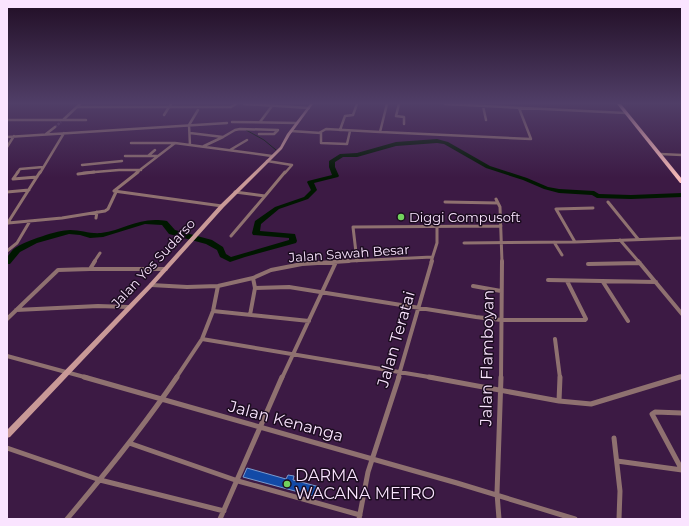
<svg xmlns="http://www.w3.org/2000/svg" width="689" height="526" font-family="Montserrat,sans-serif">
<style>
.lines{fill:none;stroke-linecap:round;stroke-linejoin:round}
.stream{stroke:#001700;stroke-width:1}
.river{fill:#001700;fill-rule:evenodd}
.building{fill:#124aa7;stroke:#7a9ace}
.street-tunnel{stroke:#583860;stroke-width:2.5;stroke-dasharray:2.5 1;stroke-linecap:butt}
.street-far3{stroke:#8f7170;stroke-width:2.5}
.street-far2{stroke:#8f7170;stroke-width:3}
.street-far1{stroke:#8f7170;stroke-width:4}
.street{stroke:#8f7170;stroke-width:5}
.secondary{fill:#c99997;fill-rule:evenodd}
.primary{fill:#f5b7b6;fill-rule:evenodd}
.poi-dot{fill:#72d25d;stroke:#1b0c1f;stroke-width:1.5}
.labels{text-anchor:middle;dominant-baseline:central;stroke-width:3;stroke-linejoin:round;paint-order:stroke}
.poi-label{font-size:13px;fill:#fae4ff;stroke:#1b0c1f;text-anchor:start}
.street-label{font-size:13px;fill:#fae4ff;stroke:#1b0c1f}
.near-street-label{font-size:16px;fill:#fae4ff;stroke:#1b0c1f}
.near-poi-label{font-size:16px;fill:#fae4ff;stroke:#1b0c1f;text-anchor:start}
</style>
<rect width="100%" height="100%" fill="#3c1a44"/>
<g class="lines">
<!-- stream -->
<path class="stream" d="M246,130L264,140L276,150"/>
<!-- river -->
<path class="river" d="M437,139L448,142L490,166L527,178L548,187L559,189L594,191L599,194L631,195L682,193V197L631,199L597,198L592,195L559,193L544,189L523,180L486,168L444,144L437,143L396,146L357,157H343L335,162V167L339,176L338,177L314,183L317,190L308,199L279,209L261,224L260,231L295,234L297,241L296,243L245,257L230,262L220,257L217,250L206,244L169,234L162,225L145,224L103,237L90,238L80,235L69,234L37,243L20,252L10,264H7V257C10,254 12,250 15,248C25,241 58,230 70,230C81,230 90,234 101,233C125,230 139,216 167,221L175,230L212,240L223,247L226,254L231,257L289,240V238L253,235L252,233L255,221L275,207L304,197L311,190L307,182L308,181L332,175L329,167V161L340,154L357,153L396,142Z"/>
</g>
<!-- building -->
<path class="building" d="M247,468L286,479L288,475L294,476L293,480L320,487L317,497L243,477Z"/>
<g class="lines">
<!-- street-tunnel -->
<path class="street-tunnel" d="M55,127L61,122"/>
<!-- street-far3 -->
<path class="street-far3" d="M244,104L309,108
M399,104L396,116L404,117V124
M445,104L626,113
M483,106L486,120
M77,107H231L236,104
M198,110L189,125L190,145L272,156
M164,115L171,104
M7,120H86
M63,120L80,104
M232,122L297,123
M260,122L272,106
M340,130L345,116L353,115L357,104
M291,131L321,133V143L347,144L350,131
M381,132L531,139L519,108
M190,133L223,137L204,146
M319,133L326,129L380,132L387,104
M46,134L55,127
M7,137L227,123
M223,137L235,130L240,129L278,130L274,134H259
M131,143H175L190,145
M7,147L14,136
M230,150L247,140
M660,154L682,155
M125,156H158
M148,156L155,150
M267,161L292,165L285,173
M82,165L122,161
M17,173L20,169L43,167
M40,173L64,133
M83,173L119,170H141
M136,173L175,143"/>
<!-- street-far2 -->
<path class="street-far2" d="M18,172L13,179L37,177
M138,172L114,191L222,206
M78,174L94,172
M7,192L29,190
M235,192L265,196L285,172
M496,199L500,207L502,262
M445,202L498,203
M608,202L638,239
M96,218L97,212
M8,223L62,218L105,211L108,209L116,192
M7,224L40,172
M231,236L265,196
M620,240L639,262
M554,242L562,255
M575,242L556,209L593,208
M464,243L575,242L682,238
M7,251L17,243L30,221
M357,261L353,227L501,226
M94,262L100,253
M330,262L432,257
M431,262L437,243V226"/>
<!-- street-far1 -->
<path class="street-far1" d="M95,261L90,269H166
M638,261L682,314
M588,264L640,263
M253,278L255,288L289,287L476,317L501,320H585L586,319L567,281
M548,280L656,282
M603,282L628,321
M151,285L187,287L218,286L253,278L271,270L302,264L349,261
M473,286L501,291
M16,310L98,306L128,307
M213,311L309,321
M250,315L255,288
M7,319L58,270L90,269
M202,339L435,378
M555,339L560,378
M7,356L88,378
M176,378L202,339L213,311L218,286
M282,378L336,262
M398,378L432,261
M501,378L502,261
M677,378L682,376"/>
<!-- street -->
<path class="street" d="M84,377L457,483L575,519
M429,377L559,401L591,404L680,377
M559,401L560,377
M682,413L655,412L652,414L682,470
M614,438L620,491L619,519
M129,443L238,481L360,515
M7,448L100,480L224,511
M617,461L682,470
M67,519C106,473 144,426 177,377
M220,519L282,377
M359,519L368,472L399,377
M499,519L497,493L501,377"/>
<!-- secondary -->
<path class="secondary" d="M310,104H313L290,135L282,149L224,207L153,286L10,437L7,438V430L149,284L220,205L280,147L287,134Z"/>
<!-- primary -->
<path class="primary" d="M617,104H621L682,179V183H680Z"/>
</g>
<!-- sky -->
<linearGradient id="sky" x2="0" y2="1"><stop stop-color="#210e25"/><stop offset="0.58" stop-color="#503e67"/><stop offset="1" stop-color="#503e67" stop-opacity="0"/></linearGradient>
<rect width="689" height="178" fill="url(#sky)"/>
<!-- markers -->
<g class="poi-dot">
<circle cx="401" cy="217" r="4"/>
<circle cx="287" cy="484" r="4"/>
</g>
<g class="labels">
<!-- poi labels -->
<g class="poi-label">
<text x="409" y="217">Diggi Compusoft</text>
</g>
<!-- street labels -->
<g class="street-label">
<text transform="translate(349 253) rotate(-4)">Jalan Sawah Besar</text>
<text transform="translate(153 263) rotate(-47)">Jalan Yos Sudarso</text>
</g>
<!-- near-street labels -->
<g class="near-street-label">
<text transform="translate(396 339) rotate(-74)">Jalan Teratai</text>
<text transform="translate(487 358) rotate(-89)">Jalan Flamboyan</text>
<text transform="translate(286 421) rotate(15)">Jalan Kenanga</text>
</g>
<!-- near-poi labels -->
<g class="near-poi-label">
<text x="295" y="475">DARMA<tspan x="295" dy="18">WACANA METRO</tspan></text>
</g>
</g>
<!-- border -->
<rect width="689" height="526" fill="none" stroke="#fae4ff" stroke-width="16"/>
</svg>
